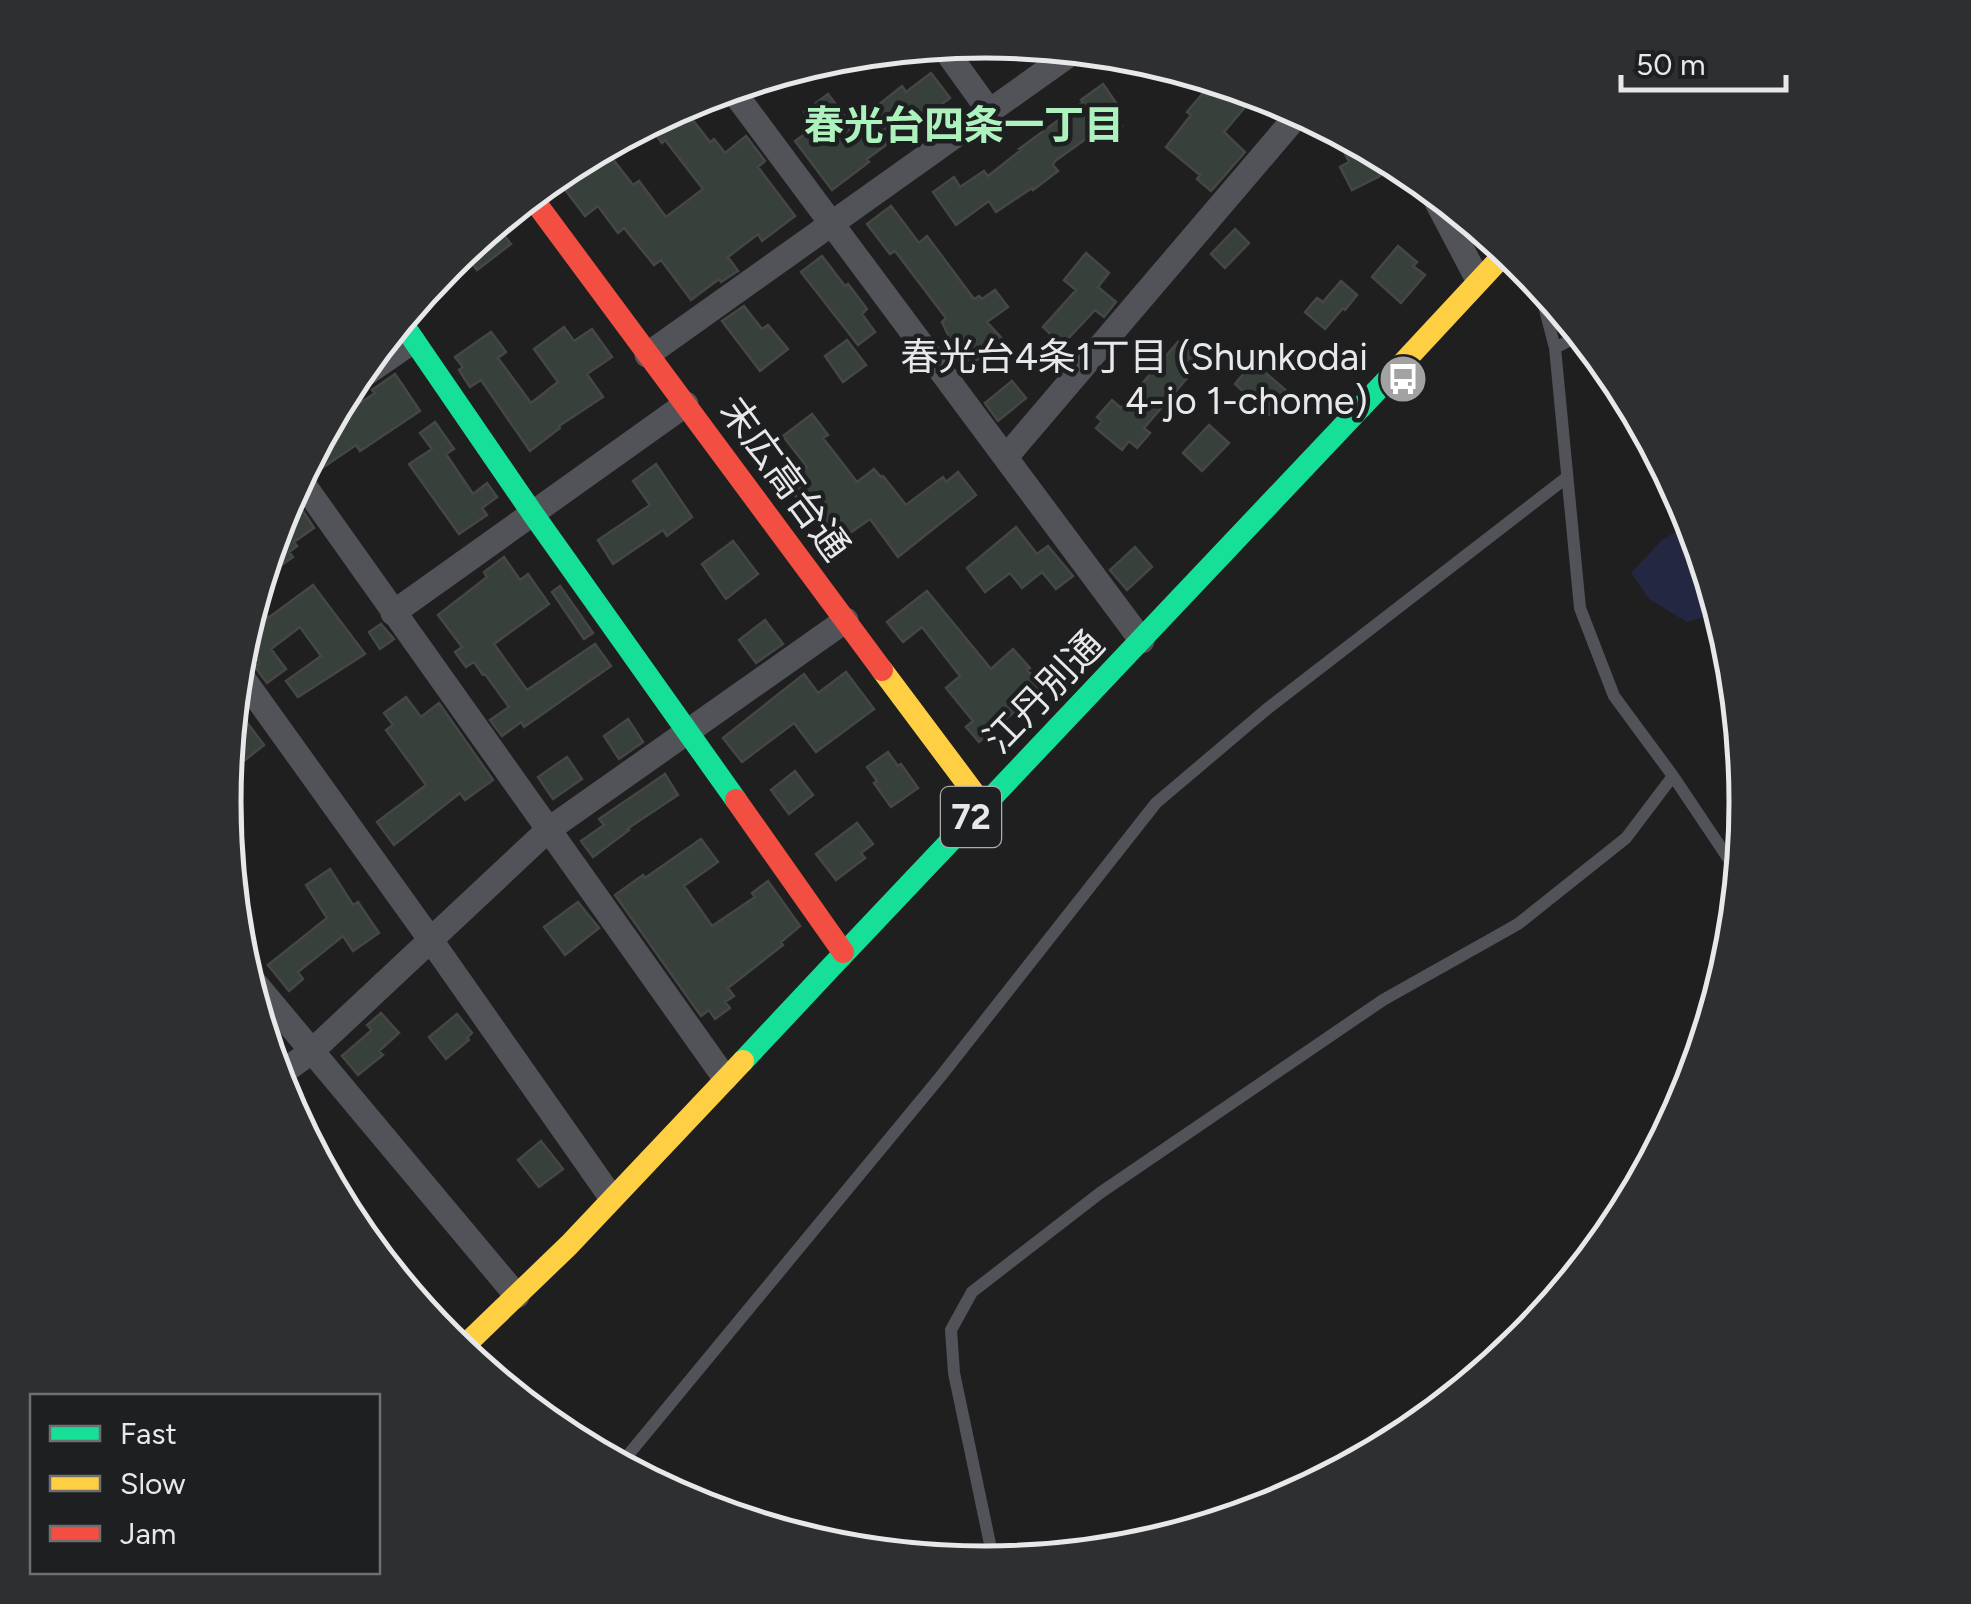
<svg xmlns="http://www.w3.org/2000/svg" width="1971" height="1604" font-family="Figtree,'Noto Sans JP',sans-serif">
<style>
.green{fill:#242741}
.building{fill:#38403b;stroke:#454645;stroke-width:2.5}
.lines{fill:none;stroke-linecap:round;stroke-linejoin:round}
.lane{stroke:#525359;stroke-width:12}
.street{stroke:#525359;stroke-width:25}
.fast{stroke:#16e098;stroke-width:22}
.slow{stroke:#ffcf43;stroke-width:22}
.jam{stroke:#f24e42;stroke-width:22}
.labels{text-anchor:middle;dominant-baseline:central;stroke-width:9;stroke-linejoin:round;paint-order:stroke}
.shield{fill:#1e1f21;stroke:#abacae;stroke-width:2.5}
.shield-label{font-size:35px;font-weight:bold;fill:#e8e8ea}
.poi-label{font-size:38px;fill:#e8e8ea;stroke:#1e1f21;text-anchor:end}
.street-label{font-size:38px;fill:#e8e8ea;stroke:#1e1f21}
.neighbourhood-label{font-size:40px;font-weight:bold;fill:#adf2bc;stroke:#1e1f21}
.rim{fill:none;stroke:#e8e8ea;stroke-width:5}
</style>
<rect width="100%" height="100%" fill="#1f1f20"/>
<!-- green -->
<path class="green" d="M1693,522L1720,612L1687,622L1649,599L1631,573L1662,540Z"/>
<!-- building -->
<path class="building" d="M931,73L950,98L867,159L869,162L832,190L795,141L815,127L804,112L828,94L852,126L902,86L906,92Z
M1220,81L1258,92L1224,132L1245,152L1211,191L1197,179L1200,175L1166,147L1191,115L1187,112L1204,92L1208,96Z
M1103,84L1121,110L1114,115L1122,126L1107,136L1101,128L1055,161L1053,165L1058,171L1033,190L1032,188L996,212L989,201L956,225L933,192L954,177L960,187L984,171L988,176L1021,150L1019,149L1083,102L1081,100Z
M681,105L710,142L714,139L725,153L746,136L765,161L758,167L795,216L762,241L758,234L728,257L738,271L721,282L719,279L691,300L661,260L654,265L624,228L618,233L598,206L585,216L563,187L608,153L633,185L639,181L666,217L703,189L665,140L662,143L647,123Z
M1333,128L1365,145L1380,176L1352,190L1340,167L1349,162Z
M891,206L919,243L927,236L974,299L979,296L982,299L995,290L1008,307L987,322L1015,353L994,372L980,357L965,372L944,343L950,339L942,322L946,318L895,251L890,254L867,224Z
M495,224L511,244L477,270L462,251Z
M1235,229L1249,243L1225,268L1211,254Z
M1398,246L1417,262L1413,266L1425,275L1401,303L1372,277Z
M1086,253L1109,273L1098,287L1116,302L1104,317L1095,310L1062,345L1043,327L1076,290L1064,280Z
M822,256L845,286L848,284L867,309L862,314L875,332L858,345L801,272Z
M1341,281L1357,295L1345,310L1343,308L1325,329L1305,312L1317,298L1323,302Z
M744,306L762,329L768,325L788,349L760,371L722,321Z
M564,327L574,341L592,329L612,357L587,374L603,397L559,426L560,428L530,451L481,380L470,387L459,370L463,367L455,357L491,332L506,352L498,358L531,403L558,382L534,349Z
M847,340L866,365L843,382L825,356Z
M1178,342L1201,362L1144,428L1150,433L1137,448L1129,441L1122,450L1096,428L1102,421L1097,417L1112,400L1121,408Z
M1251,365L1257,371L1260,368L1289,393L1269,415L1235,384Z
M395,374L420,411L360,451L356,445L315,473L306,464L323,433L350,414L348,411L375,393L372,390Z
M1012,381L1026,398L998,421L985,403Z
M812,414L828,435L823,438L857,482L874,469L881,477L883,476L906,505L943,477L946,482L958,472L976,495L898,557L870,519L836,543L809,505L805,508L786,484L807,467L783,436Z
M435,422L454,449L446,454L473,494L487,483L497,497L482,508L487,515L459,534L409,464L432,449L420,433Z
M1209,425L1229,443L1202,471L1183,453Z
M656,464L692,517L667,536L663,530L613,564L598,540L650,505L633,481Z
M301,508L314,528L294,542L297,546L289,552L293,557L260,580L275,531L288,523L285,519Z
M1016,527L1037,554L1048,546L1073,576L1056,589L1042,572L1022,588L1010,573L985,592L967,568Z
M733,541L758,574L726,599L702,564Z
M1135,547L1152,567L1127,590L1110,570Z
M504,557L520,580L528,574L549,604L494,644L527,690L595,644L611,666L524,727L521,722L502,736L490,720L509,707L485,674L483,675L474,662L466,667L455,652L462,647L438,615L487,577L484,572Z
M313,585L365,654L298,697L286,681L321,656L300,627L271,649L286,669L267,683L255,667L260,663L243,639L245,630L266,615L268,618Z
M560,586L593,633L584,639L552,592Z
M927,591L991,669L1013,649L1030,668L1027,670L1047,691L1033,705L1028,700L979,742L966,727L973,721L946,688L960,676L922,627L903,642L887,622Z
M765,620L783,644L756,663L739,640Z
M381,624L394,639L380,649L369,632Z
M846,672L874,709L816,752L794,723L742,762L723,738L804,674L818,693Z
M406,697L421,717L439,703L493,780L465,800L460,793L394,845L377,822L426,785L386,730L393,725L384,713Z
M233,704L264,745L226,775L230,732Z
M628,719L643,742L619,759L604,736Z
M888,752L898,766L901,764L918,788L891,807L874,783L877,781L867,767Z
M567,757L582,779L553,799L538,777Z
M795,771L813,795L789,814L771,790Z
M665,774L678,795L627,829L629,830L593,857L581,841L604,825L599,819Z
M857,823L873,844L861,853L865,858L836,880L816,854Z
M701,839L718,862L684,886L712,926L755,897L752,893L768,881L800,926L781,942L783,945L728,988L734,996L725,1002L730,1008L715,1019L709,1010L701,1016L615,895L643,875L645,878Z
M330,869L353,905L358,902L379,933L353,951L343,936L298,972L303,979L289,991L268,965L327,918L306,885Z
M578,902L599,928L565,955L544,927Z
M381,1013L399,1033L379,1051L383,1055L358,1075L342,1056L372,1030L367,1025Z
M457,1014L472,1033L467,1038L469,1040L446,1059L429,1037Z
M541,1141L563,1169L539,1187L518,1160Z"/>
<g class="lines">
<!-- lane -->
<path class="lane" d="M1537,279L1555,348L1580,608L1614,696L1673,776L1740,876
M1555,348L1582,334
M619,1466L941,1076L1156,803L1267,709L1566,478
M994,1563L954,1373L951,1330L972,1292L1100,1193L1383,1000L1518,924L1626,838L1673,776"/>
<!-- street -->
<path class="street" d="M941,44L990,112
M730,87L1142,641
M1427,183L1478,280
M647,355L1077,49
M348,386L413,341
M1006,457L1301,111
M299,478L725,1078
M393,613L686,404
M237,670L430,939L611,1197
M244,970L517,1296
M276,1077L311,1052L548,830L846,620"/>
<!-- fast -->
<path class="fast" d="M400,320L533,514L736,800
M743,1061C961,828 1182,598 1401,365"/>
<!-- slow -->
<path class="slow" d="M1401,365L1508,250
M882,670L983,805
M459,1351L569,1245L743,1061"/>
<!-- jam -->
<path class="jam" d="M530,195L882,670
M736,800L843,952"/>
</g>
<!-- icons -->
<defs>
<g id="bus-disc" transform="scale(2.5)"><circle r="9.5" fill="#a2a2a3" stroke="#1e1f21"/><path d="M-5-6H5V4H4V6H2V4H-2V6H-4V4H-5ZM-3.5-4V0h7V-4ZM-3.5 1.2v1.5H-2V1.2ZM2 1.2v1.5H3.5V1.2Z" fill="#fff"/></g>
</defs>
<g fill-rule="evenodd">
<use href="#bus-disc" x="1403" y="379"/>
</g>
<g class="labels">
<!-- shield labels -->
<rect class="shield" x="941" y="787" width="60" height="60" rx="8"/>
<g class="shield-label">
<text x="971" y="817">72</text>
</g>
<!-- poi labels -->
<g class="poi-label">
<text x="1368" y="357">春光台4条1丁目 (Shunkodai<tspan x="1368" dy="44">4-jo 1-chome)</tspan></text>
</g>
<!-- street labels -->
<g class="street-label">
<text transform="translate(785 479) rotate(54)">末広高台通</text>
<text transform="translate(1044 692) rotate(-46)">江丹別通</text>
</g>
<!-- neighbourhood labels -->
<g class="neighbourhood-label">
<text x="964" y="125">春光台四条一丁目</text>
</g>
</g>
<!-- crop -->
<path d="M0 0H1971V1604H0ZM241 802a744 744 0 1 1 1488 0a744 744 0 1 1-1488 0Z" fill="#2e2f31" fill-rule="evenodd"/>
<path class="rim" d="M241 802a744 744 0 1 1 1488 0a744 744 0 1 1-1488 0Z"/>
<!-- legend -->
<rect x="30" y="1394" width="350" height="180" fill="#1e1f21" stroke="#6f6f71" stroke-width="2.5"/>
<rect x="50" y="1426" width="50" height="15" fill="#16e098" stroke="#6f6f71" stroke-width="2.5"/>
<text x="120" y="1444" font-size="30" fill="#e8e8ea">Fast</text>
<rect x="50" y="1476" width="50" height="15" fill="#ffcf43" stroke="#6f6f71" stroke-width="2.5"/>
<text x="120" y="1494" font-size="30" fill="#e8e8ea">Slow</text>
<rect x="50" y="1526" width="50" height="15" fill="#f24e42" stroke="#6f6f71" stroke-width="2.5"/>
<text x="120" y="1544" font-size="30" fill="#e8e8ea">Jam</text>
<!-- scale -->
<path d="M1621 75v15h165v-15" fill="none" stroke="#e8e8ea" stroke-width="5"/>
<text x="1636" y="75" font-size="30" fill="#e8e8ea" stroke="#1e1f21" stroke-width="8" paint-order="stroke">50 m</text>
</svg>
